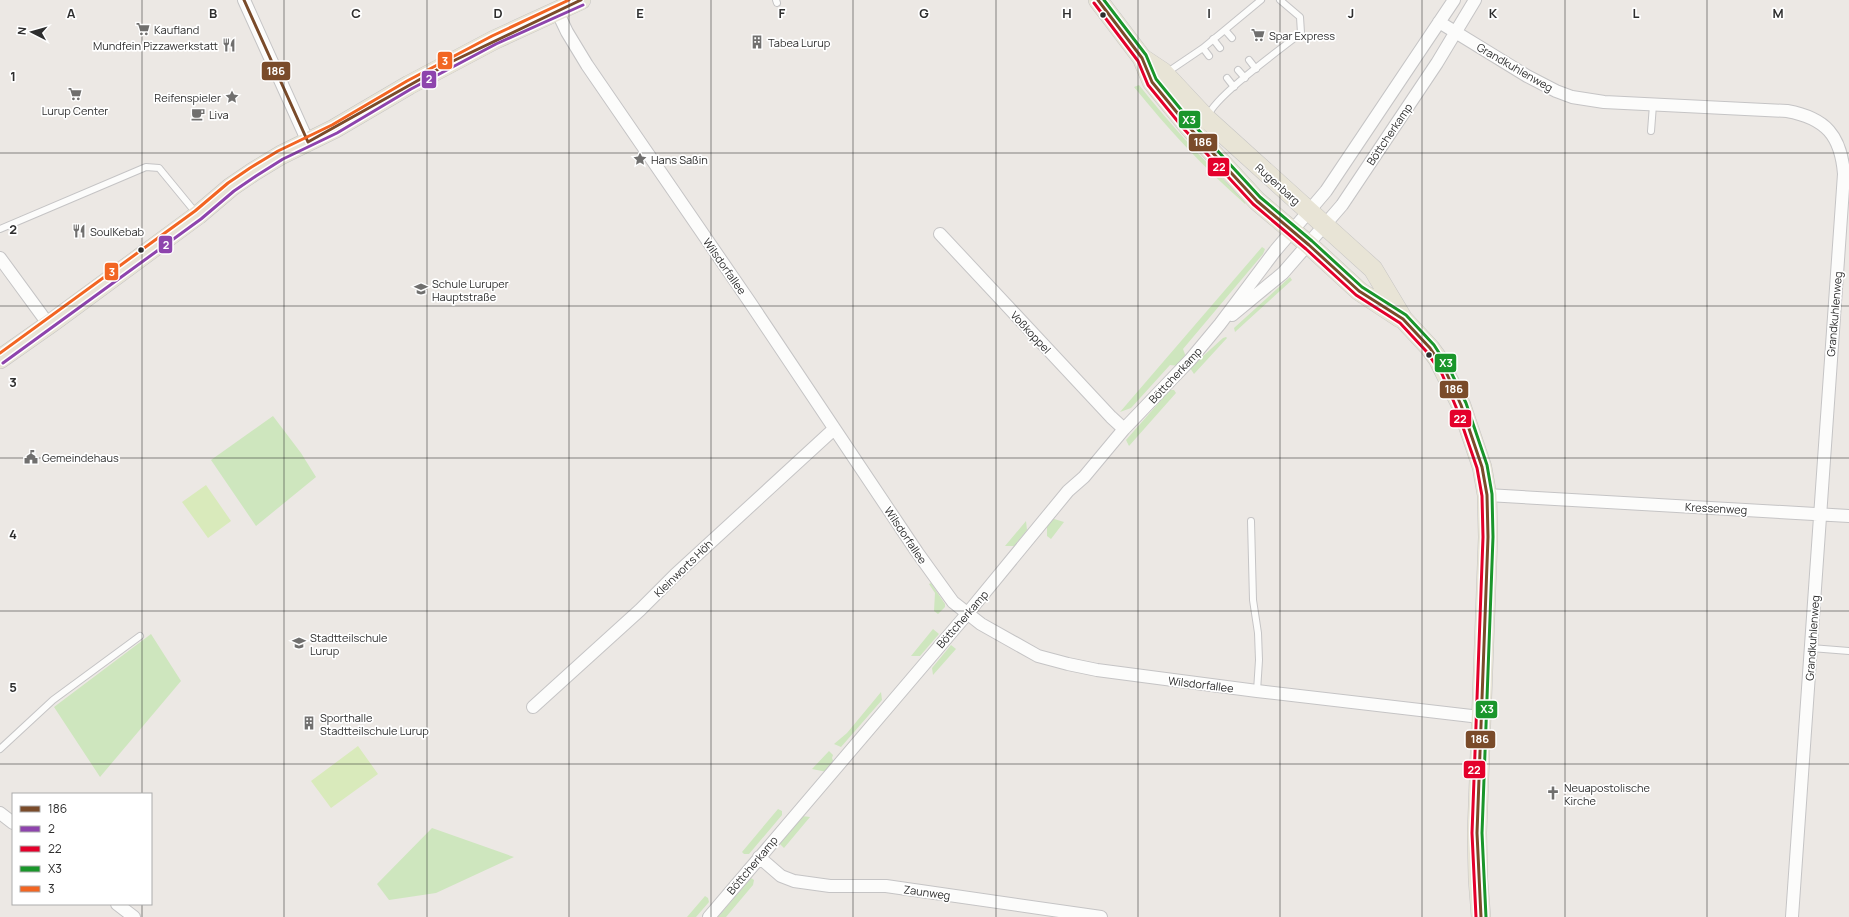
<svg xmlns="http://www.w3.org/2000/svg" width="1849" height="917" font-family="Manrope,sans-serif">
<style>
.green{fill:#cee6be}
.pitch{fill:#d9eabb}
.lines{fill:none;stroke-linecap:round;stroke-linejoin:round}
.lane-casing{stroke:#c5c4c5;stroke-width:8}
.street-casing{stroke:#c5c4c5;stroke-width:14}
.primary-casing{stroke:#c6c5c4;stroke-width:20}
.lane{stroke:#fcfcfb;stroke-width:6}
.street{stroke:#fcfcfb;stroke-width:12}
.primary{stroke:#e8e4d6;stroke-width:19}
.bus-1-casing{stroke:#fff;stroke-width:6}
.bus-2-casing{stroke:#fff;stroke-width:6}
.bus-3-casing{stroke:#fff;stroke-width:6}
.bus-4-casing{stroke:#fff;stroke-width:6}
.bus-5-casing{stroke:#fff;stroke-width:6}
.bus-1{stroke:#7a4b2a;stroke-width:3}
.bus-2{stroke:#8e44ad;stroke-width:3}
.bus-3{stroke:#e4002b;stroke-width:3}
.bus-4{stroke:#1a962b;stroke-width:3}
.bus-5{stroke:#f26522;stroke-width:3}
.grid{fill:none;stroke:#2e2e2e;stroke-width:1;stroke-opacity:0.55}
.bus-dot{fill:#2e2e2e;stroke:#fff;stroke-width:1.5}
.labels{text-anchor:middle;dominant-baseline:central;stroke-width:3.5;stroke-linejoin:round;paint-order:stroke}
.poi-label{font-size:11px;fill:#2e2e2e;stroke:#fff;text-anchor:start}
.street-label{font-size:11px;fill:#2e2e2e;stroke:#fff}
.grid-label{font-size:13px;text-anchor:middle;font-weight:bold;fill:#2e2e2e;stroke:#fff;stroke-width:3.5;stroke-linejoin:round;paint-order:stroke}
.line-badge{stroke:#fff;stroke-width:1.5}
.badge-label{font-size:11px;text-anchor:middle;font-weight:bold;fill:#fff}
</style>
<rect width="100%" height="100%" fill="#ece8e4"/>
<!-- green -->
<path class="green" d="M1139,85C1172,127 1208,165 1246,202L1245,204C1204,168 1168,129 1134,87Z
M1262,247L1265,249L1263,254L1183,349L1186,357L1179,366L1170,365L1131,408L1120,412Z
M1290,277L1292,280L1235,332L1234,328Z
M1226,337L1227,338L1194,374L1190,368L1223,338Z
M1170,390H1174L1176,393L1129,446L1126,440Z
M273,416L301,453L316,477L256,526L211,460Z
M1051,518L1064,522L1051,539L1047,536V523Z
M1026,521L1027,530L1014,546H1005Z
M931,583L945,604V607L938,614L934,611L935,593L929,584Z
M933,629L939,634L920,656H911Z
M151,634L181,681L100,777L54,707Z
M951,645L956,649L933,675L932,668Z
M881,692L882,700L841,747L834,744L847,733Z
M829,751L833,755L832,758L834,763L827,772L812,769Z
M778,809L782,811V815L749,854H744L742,852Z
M802,816L810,817L784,848L779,843Z
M432,828L514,857L436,893L389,900L377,884Z
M751,878L754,880L753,885L726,917H718Z
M705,896L708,898L709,902L696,917H687Z"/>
<!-- pitch -->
<path class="pitch" d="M206,485L231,521L208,538L182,502Z
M358,746L378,774L331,808L311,781Z"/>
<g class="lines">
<!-- lane casing -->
<g class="lane-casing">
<path id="lane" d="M776,0L777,3
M1225,30L1232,38
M1213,39L1220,48
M1203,48L1209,56
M1249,60L1256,69
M1238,70L1245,78
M1166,71L1172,69L1203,48L1261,0
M1227,78L1234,87
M1208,116C1215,96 1281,49 1301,33L1300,17L1280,0
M1651,131L1653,105
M0,229L146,167L159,168L196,213
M1251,521L1253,600L1258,633L1259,660L1257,691
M1811,648L1849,651
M0,749L53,700L140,636"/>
</g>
<!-- street casing -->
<g class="street-casing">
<path id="street" d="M244,0L308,142
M557,11L567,32L587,65L749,301L917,552L953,602L981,624L1038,656L1068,664L1097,670L1257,691L1480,717
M1439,22L1527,76L1556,91L1572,97L1604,102L1787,111C1826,118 1841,136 1844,174L1792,917
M940,234L1111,417L1124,429
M0,258L49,325
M1232,315L1283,273L1342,205L1437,63L1475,0
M1487,495L1849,516
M533,707L640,610L675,575L834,429
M0,813L13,823
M759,857L781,876L794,881L830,886H886L1101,917
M117,904L134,917
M709,917L967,614L1068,491L1084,477L1124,429L1190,360L1220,324L1275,251L1326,191L1454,0"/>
</g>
<!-- primary casing -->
<g class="primary-casing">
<path id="primary" d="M1098,0L1142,58L1152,82L1188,126L1257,201L1309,245L1359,291L1400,318
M1142,58L1163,72L1207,119L1373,269L1403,319L1430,348L1438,359L1461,405L1482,467L1487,495L1488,537L1477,833L1478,879L1481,917
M0,359L54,321L198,215L231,187L253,172L281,155L334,129L409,85L494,40L581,0"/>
</g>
<!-- lane -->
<use href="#lane" class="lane"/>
<!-- street -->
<use href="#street" class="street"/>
<!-- primary -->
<use href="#primary" class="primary"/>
<!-- bus-1 casing -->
<g class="bus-1-casing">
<path id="bus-1" d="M244,0L308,142
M1098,0L1142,58L1152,82L1188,126L1257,201L1309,245L1359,291L1403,319L1430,348L1446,372L1461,405L1482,467L1487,495L1488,537L1477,833L1481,917
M308,142L451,62L581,0"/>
</g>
<!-- bus-2 casing -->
<g class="bus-2-casing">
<path id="bus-2" d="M3,363L201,219L234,191L256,176L283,159L337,133L411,89L496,44L583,5"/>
</g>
<!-- bus-3 casing -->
<g class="bus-3-casing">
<path id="bus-3" d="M1094,3L1138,61L1148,85L1184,129L1253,204L1306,249L1356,295L1400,323L1426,351L1442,374L1456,407L1477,468L1482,496L1483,537L1472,833L1476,917"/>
</g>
<!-- bus-4 casing -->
<g class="bus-4-casing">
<path id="bus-4" d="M1104,0L1146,55L1156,79L1192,123L1260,197L1312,241L1362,287L1406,315L1434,345L1450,370L1466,403L1487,465L1492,494L1493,537L1482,833L1486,917"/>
</g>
<!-- bus-5 casing -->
<g class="bus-5-casing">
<path id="bus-5" d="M0,353L195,211L228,183L250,168L278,151L332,125L407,81L492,36L569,0"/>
</g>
<!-- bus-1 -->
<use href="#bus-1" class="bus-1"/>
<!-- bus-2 -->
<use href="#bus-2" class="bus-2"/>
<!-- bus-3 -->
<use href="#bus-3" class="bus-3"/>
<!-- bus-4 -->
<use href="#bus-4" class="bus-4"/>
<!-- bus-5 -->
<use href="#bus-5" class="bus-5"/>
</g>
<!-- grid -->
<path class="grid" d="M142,0V794M284,0V917M427,0V917M569,0V917M711,0V917M853,0V917M996,0V917M1138,0V917M1280,0V917M1422,0V917M1565,0V917M1707,0V917M0,153H1849M0,306H1849M0,458H1849M0,611H1849M0,764H1849M142,904V917"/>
<!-- icons -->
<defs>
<g id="supermarket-bare" transform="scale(1.08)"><path d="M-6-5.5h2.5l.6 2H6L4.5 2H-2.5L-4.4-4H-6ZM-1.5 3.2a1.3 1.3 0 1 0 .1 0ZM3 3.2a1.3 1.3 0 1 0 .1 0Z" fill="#706f6e" stroke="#fff" stroke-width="2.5" paint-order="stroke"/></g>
<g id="building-bare" transform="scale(1.08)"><path d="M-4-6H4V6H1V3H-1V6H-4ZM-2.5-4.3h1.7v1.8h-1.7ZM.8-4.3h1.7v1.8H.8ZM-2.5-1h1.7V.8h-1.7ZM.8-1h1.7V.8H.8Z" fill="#706f6e" stroke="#fff" stroke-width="2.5" paint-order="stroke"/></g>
<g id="restaurant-bare" transform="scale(1.08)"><path d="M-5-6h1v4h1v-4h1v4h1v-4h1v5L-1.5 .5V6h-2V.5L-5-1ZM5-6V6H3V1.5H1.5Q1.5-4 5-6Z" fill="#706f6e" stroke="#fff" stroke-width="2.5" paint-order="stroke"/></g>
<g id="sight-bare" transform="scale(1.08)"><path d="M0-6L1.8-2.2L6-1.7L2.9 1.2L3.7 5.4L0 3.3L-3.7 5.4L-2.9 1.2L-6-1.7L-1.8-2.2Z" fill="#706f6e" stroke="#fff" stroke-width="2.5" paint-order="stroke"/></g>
<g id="cafe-bare" transform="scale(1.08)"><path d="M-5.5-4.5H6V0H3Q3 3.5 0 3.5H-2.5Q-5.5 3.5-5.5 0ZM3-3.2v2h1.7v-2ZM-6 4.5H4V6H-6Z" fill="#706f6e" stroke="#fff" stroke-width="2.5" paint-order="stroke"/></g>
<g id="school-bare" transform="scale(1.08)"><path d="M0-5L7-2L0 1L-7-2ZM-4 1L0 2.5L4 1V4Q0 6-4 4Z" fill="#706f6e" stroke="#fff" stroke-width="2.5" paint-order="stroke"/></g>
<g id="civic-bare" transform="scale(1.08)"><path d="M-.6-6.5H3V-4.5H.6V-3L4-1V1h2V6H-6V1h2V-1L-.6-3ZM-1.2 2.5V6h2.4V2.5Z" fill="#706f6e" stroke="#fff" stroke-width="2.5" paint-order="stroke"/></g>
<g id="church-bare" transform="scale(1.08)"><path d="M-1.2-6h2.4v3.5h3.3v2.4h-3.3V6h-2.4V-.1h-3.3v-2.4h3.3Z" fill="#706f6e" stroke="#fff" stroke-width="2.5" paint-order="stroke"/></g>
</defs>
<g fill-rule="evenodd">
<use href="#supermarket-bare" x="143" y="29"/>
<use href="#supermarket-bare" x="1258" y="35"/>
<use href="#building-bare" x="757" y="42"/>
<use href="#restaurant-bare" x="229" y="45"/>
<use href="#supermarket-bare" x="75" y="94"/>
<use href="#sight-bare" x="232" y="97"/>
<use href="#cafe-bare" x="198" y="114"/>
<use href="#sight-bare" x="640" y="159"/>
<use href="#restaurant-bare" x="79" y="231"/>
<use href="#school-bare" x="421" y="289"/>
<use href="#civic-bare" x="31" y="457"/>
<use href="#school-bare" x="299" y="643"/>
<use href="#building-bare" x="309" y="723"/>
<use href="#church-bare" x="1553" y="793"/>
</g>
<!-- markers -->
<g class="bus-dot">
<circle cx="1103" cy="15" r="3.5"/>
<circle cx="141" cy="250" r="3.5"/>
<circle cx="1429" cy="355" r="3.5"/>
</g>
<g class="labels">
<!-- poi labels -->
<g class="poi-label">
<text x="154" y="29">Kaufland</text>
<text x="1269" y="35">Spar Express</text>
<text x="768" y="42">Tabea Lurup</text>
<text x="218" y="45" text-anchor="end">Mundfein Pizzawerkstatt</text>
<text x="221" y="97" text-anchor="end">Reifenspieler</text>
<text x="75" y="110" text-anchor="middle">Lurup Center</text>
<text x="209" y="114">Liva</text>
<text x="651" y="159">Hans Saßin</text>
<text x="90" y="231">SoulKebab</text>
<text x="432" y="283">Schule Luruper<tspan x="432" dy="13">Hauptstraße</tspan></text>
<text x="42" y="457">Gemeindehaus</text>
<text x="310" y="637">Stadtteilschule<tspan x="310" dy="13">Lurup</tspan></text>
<text x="320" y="717">Sporthalle<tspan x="320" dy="13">Stadtteilschule Lurup</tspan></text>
<text x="1564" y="787">Neuapostolische<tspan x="1564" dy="13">Kirche</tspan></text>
</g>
<!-- street labels -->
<g class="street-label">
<text transform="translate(1515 67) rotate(30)">Grandkuhlenweg</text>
<text transform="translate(1389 134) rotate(-56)">Böttcherkamp</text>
<text transform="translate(1278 184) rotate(42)">Rugenbarg</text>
<text transform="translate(725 266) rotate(55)">Wilsdorfallee</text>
<text transform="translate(1834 314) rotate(-85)">Grandkuhlenweg</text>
<text transform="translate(1031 332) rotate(47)">Voßkoppel</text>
<text transform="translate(1175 375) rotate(-47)">Böttcherkamp</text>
<text transform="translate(1716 508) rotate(3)">Kressenweg</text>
<text transform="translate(906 535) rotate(56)">Wilsdorfallee</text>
<text transform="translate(683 568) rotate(-44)">Kleinworts Höh</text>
<text transform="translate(962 619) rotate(-49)">Böttcherkamp</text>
<text transform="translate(1812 638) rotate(-86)">Grandkuhlenweg</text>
<text transform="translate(1201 684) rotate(7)">Wilsdorfallee</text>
<text transform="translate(752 865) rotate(-50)">Böttcherkamp</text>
<text transform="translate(927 892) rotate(8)">Zaunweg</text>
</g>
</g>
<g class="grid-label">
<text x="71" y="18">A</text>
<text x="213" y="18">B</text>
<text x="356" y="18">C</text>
<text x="498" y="18">D</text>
<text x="640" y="18">E</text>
<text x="782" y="18">F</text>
<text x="924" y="18">G</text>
<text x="1067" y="18">H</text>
<text x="1209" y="18">I</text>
<text x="1351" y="18">J</text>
<text x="1493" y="18">K</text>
<text x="1636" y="18">L</text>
<text x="1778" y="18">M</text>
<text x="13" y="81">1</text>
<text x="13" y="234">2</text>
<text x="13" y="387">3</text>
<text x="13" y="539">4</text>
<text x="13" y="692">5</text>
</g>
<g class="line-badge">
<rect x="437" y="51" width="16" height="19" rx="4" fill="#f26522"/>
<rect x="261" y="61" width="30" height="20" rx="4" fill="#7a4b2a"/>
<rect x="421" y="70" width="16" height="19" rx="4" fill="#8e44ad"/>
<rect x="1178" y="110" width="23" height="19" rx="4" fill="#1a962b"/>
<rect x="1188" y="133" width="30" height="19" rx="4" fill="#7a4b2a"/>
<rect x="1207" y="157" width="23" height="20" rx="4" fill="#e4002b"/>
<rect x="158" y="235" width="15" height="19" rx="4" fill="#8e44ad"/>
<rect x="104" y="262" width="15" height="19" rx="4" fill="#f26522"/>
<rect x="1434" y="353" width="23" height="20" rx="4" fill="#1a962b"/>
<rect x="1439" y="380" width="30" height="19" rx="4" fill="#7a4b2a"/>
<rect x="1449" y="409" width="23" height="19" rx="4" fill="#e4002b"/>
<rect x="1475" y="700" width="23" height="19" rx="4" fill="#1a962b"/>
<rect x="1465" y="730" width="31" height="19" rx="4" fill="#7a4b2a"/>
<rect x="1463" y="760" width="23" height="19" rx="4" fill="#e4002b"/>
</g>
<g class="badge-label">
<text x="445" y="65">3</text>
<text x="276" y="75">186</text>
<text x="429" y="83">2</text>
<text x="1189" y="124">X3</text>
<text x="1203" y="146">186</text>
<text x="1219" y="171">22</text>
<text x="166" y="249">2</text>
<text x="112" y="276">3</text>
<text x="1446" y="367">X3</text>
<text x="1454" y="393">186</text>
<text x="1460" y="423">22</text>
<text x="1487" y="713">X3</text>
<text x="1480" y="743">186</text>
<text x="1474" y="774">22</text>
</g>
<!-- legend -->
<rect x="12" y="793" width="140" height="112" fill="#ffffff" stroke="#ababab"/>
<rect x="20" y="806" width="20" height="6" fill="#7a4b2a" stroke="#ababab"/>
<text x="48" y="813" font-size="12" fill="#2e2e2e">186</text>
<rect x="20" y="826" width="20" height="6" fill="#8e44ad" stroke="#ababab"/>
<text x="48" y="833" font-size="12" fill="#2e2e2e">2</text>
<rect x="20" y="846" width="20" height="6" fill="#e4002b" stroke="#ababab"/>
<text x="48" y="853" font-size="12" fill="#2e2e2e">22</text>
<rect x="20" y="866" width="20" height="6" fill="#1a962b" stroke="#ababab"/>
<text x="48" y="873" font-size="12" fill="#2e2e2e">X3</text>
<rect x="20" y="886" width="20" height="6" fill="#f26522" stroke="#ababab"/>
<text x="48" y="893" font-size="12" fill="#2e2e2e">3</text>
<!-- north arrow -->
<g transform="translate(32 32) rotate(276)" stroke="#ffffff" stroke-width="3" paint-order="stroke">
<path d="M0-3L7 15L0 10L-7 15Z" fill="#2e2e2e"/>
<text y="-6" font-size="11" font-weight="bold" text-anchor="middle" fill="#2e2e2e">N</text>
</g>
</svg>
